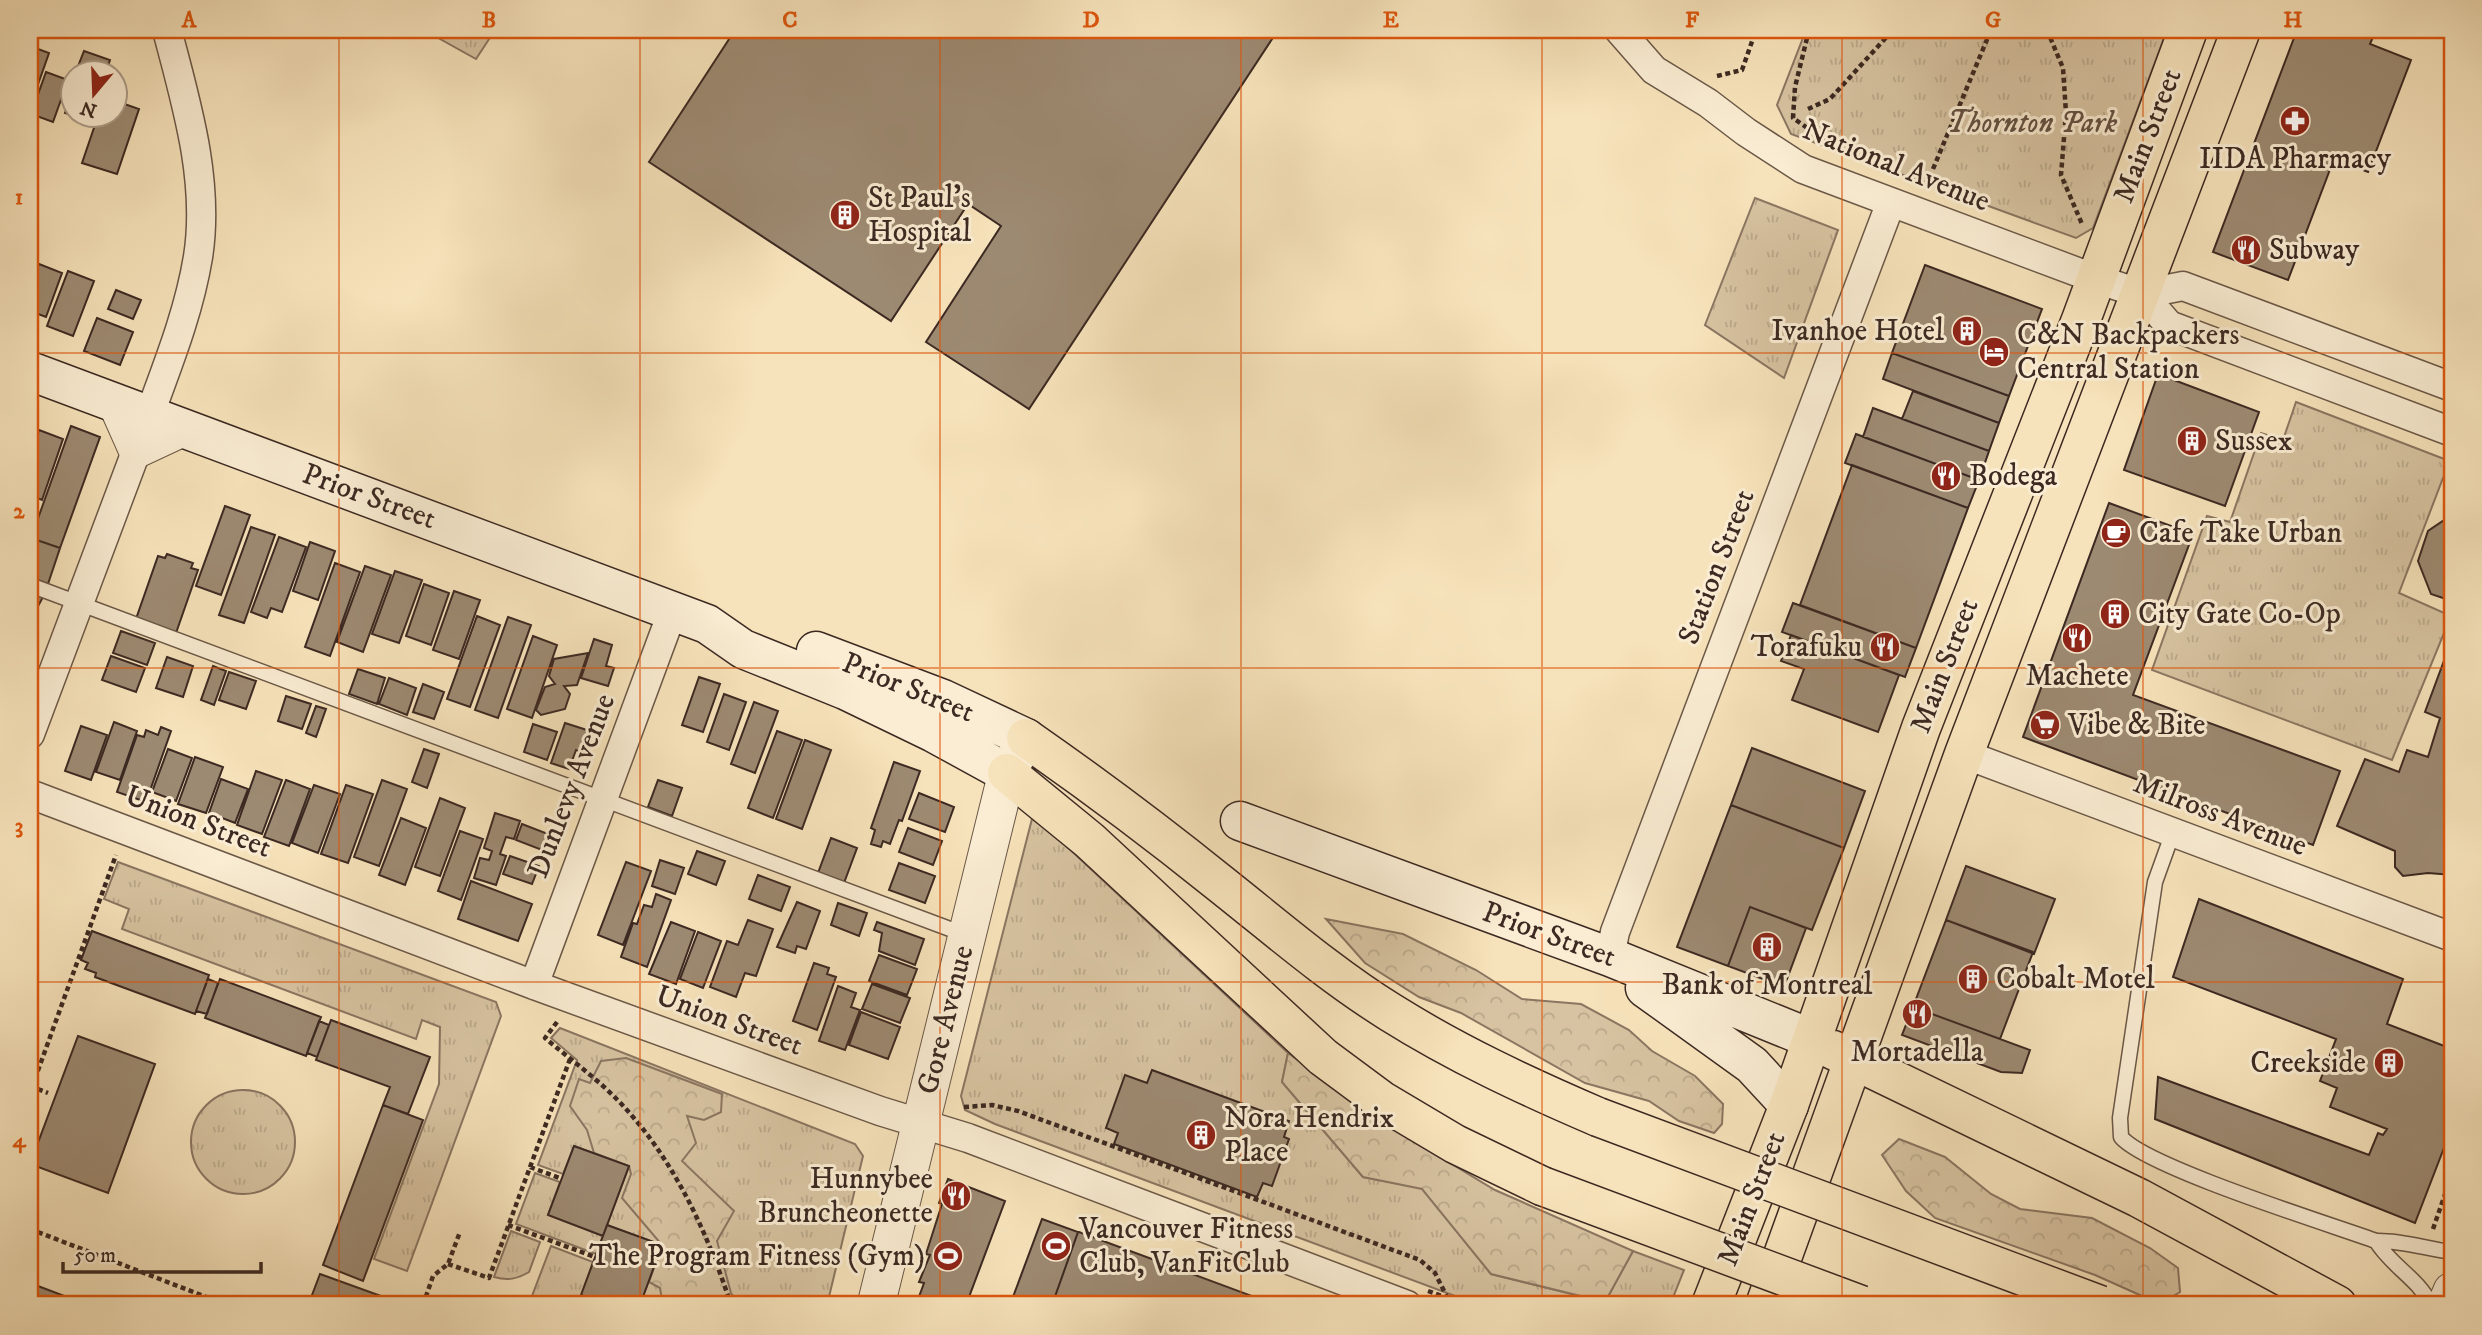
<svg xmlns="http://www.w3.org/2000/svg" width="2482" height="1335" font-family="'IM FELL DW Pica',serif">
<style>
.grass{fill:url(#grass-tufts);stroke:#8a7662;stroke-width:2}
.forest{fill:url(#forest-crowns);stroke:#8a7662;stroke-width:2}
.building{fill:#9d8a72;stroke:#3c2922;stroke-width:2}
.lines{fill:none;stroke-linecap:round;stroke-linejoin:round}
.service-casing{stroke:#6b5848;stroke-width:17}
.minor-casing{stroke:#6b5848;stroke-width:31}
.tertiary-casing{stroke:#6b5848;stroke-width:39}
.secondary-casing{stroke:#3c2922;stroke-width:41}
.primary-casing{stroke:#3c2922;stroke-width:41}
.path{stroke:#3c2922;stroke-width:4.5;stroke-dasharray:5 3.5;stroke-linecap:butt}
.service{stroke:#faedd3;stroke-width:14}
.minor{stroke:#faedd3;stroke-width:28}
.tertiary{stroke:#faedd3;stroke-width:37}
.secondary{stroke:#faedd3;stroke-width:38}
.primary{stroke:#f7e3bb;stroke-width:38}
.primary-bridge-casing{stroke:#3c2922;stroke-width:41;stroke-linecap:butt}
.primary-bridge{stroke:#f7e3bb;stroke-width:38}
.grid{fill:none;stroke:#df570d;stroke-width:2;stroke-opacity:0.55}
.labels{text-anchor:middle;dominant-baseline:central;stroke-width:6;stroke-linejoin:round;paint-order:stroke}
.park-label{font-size:30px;font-style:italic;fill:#635042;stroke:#faedd3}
.street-label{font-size:30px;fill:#3c2922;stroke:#faedd3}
.poi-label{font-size:30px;fill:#3c2922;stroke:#faedd3;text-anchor:start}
.neatline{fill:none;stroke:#df570d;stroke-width:2.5}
.grid-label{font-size:23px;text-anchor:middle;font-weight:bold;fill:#df570d}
</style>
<defs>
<pattern id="grass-tufts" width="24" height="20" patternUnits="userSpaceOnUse" patternTransform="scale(1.75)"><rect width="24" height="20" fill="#d7c3a1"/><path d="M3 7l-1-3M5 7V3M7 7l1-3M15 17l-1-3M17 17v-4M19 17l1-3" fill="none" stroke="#b9a88a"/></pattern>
<pattern id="forest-crowns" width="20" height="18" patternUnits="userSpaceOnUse" patternTransform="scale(1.75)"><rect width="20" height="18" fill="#d7c3a1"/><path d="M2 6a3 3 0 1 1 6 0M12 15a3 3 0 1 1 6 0" fill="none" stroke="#b9a88a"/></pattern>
</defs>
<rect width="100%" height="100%" fill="#f7e3bb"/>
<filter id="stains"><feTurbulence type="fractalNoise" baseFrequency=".00286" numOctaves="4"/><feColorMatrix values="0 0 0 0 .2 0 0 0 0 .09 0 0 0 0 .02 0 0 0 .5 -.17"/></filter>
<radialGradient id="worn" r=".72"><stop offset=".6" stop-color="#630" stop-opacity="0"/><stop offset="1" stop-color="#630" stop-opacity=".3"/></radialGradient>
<!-- grass -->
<path class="grass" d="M424,30H495L476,59Z
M1806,30H2167L2093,228L2076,238L1791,134L1777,105Z
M1755,198L1838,230L1784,378L1705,325Z
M2296,402L2452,462V480L2443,478L2399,593L2451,616L2392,760L2152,670L2207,516L2230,522L2261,433L2283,440Z
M1033,815L1288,1053L1282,1082L1363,1177L1422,1188L1491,1274L1605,1302L1633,1251L1684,1270L1670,1305H1479L995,1124L965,1110L961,1096Z
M118,862L496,1002L501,1016L407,1271L374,1259L439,1084L440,1027L422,1020L416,1039L122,929L129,909L104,899Z
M560,1028L855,1144L863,1156L827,1305L640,1304L662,1245L607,1225L629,1166L574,1146L563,1174L538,1165L577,1060L551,1038Z
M191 1142a52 52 0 1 1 104 0a52 52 0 1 1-104 0Z
M535,1173L560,1182L548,1215L603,1236L596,1254L516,1224Z
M511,1231L540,1242L529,1272C517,1279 508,1281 494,1277Z
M551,1246L593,1262L582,1294L610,1305L529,1304Z"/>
<!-- forest -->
<path class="forest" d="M1326,919L1403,934L1476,970L1522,999L1581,1004L1629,1030L1652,1051L1695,1076L1723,1104L1722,1124L1714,1133L1679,1121L1649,1101L1585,1083L1461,1013L1419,997L1365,963Z
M1288,1053L1392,1128L1495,1190L1633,1251L1605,1302L1491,1274L1422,1189L1363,1177L1282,1082Z
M626,1058L722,1094L721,1112L704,1120L687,1116L696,1143L682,1161L734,1211L717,1241L731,1293L740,1305H663L660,1288L649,1282L662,1245L622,1198L631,1174L629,1166L594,1153L587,1130L570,1106L579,1079L590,1083L601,1061Z
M1899,1139L1945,1157L1991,1194L2020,1209L2092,1218L2150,1248L2178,1268L2180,1292L2160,1304L2095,1275L1935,1218L1906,1191L1882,1155Z"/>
<!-- building -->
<path class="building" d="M735,30H1278L1029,409L926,342L1001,226L968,204L891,321L649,162Z
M2297,30H2376L2370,44L2411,60L2368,172L2334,159L2288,280L2213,252Z
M30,46L49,53L30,107Z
M84,51L110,60L105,74H75Z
M46,72L68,80L53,122L31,114Z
M74,91V116H90L88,121L65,113Z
M116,101L139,109L117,174L82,163L98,116H116Z
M30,255L37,258L30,277Z
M39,264L62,273L46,317L30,311V288Z
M1925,265L2042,309L2009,396L1892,353Z
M68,271L94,281L73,336L47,326Z
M2452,274V302L2446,291Z
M116,290L141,300L133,319L108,309Z
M97,318L133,332L120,365L84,351Z
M1892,353L2009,396L1999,423L1883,379Z
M2158,374L2259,412L2225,506L2124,470Z
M1913,391L1999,423L1989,451L1902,419Z
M1873,408L1989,451L1979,480L1863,437Z
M71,426L100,437L60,548L31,538Z
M39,430L63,439L42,500L30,495V458Z
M30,433L37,436L30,456Z
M1856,434L1979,480L1968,508L1845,463Z
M1852,465L1968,508L1916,648L1800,605Z
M2109,503L2193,534L2133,695L2340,771L2313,845L2023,737Z
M225,506L250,515L221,595L196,586Z
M2452,510V601L2431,594L2418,561L2428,531L2450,516Z
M251,527L275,535L244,623L219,615Z
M279,537L306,547L282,612L271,608L267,618L251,612Z
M31,538L60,548L48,584L30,577Z
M310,542L335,551L318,600L293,591Z
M167,554L193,563L191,568L198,570L176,633L136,619L158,556L165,558Z
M335,563L360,572L330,656L305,647Z
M365,566L391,575L363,652L337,642Z
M395,571L422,580L399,643L372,634Z
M424,584L449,593L431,645L406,636Z
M30,591L43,597L30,621Z
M454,591L480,600L459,659L433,650Z
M1793,603L1916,648L1905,677L1782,632Z
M477,616L500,625L470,707L447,699Z
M508,617L531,625L498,718L475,710Z
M121,631L155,643L147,665L113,653Z
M1791,635L1899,675L1878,732L1792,700L1804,669L1781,661Z
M533,636L557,645L532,718L507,709Z
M594,639L612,645L606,666L614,668L608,686L581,678Z
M2452,639V875L2428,873L2403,876L2395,867V851L2337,826L2365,759L2399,772L2407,750L2428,757L2440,718L2425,712Z
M588,653L577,685L564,686L570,694L565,709L541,715L536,710L545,687L555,684L549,676L554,659Z
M111,656L145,668L136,692L102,680Z
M167,657L193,666L183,697L156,688Z
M213,666L226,671L214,705L201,700Z
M358,669L385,678L377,704L349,694Z
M229,672L256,681L246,709L219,700Z
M699,677L720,684L703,732L682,725Z
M389,678L416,688L407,715L379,704Z
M423,684L444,692L434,719L413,712Z
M724,694L746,702L729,750L707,742Z
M286,696L311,704L302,729L278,721Z
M754,702L778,711L755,773L731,764Z
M316,706L326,709L316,737L306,733Z
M114,722L137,731L120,780L96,772Z
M565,723L590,731L583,753L576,750L569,769L551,763Z
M533,724L557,732L547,760L524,752Z
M81,726L107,735L91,780L65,771Z
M161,727L171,731L146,802L117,792L137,735L144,737L146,730L158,735Z
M777,731L802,740L773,818L748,808Z
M805,740L831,750L802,829L776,819Z
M1752,748L1865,791L1844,848L1731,805Z
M168,749L192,758L176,801L152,792Z
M424,749L439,754L427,788L412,782Z
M195,757L223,767L206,813L178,804Z
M894,762L920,771L902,821L899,820L890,844L883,841L881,847L871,844L875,830L871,828Z
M256,771L282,780L262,834L237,825Z
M221,779L248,789L235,823L209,813Z
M286,780L310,789L289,846L264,837Z
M382,780L407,789L379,866L354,857Z
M658,780L682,788L672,816L648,807Z
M314,785L340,794L318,853L292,843Z
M346,785L373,794L348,863L321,854Z
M919,793L954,807L945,832L909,819Z
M440,798L465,808L440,876L415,867Z
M1731,805L1844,848L1812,930L1750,907L1728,966L1677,947Z
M495,813L520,821L514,839L506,837L500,854L506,856L496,885L474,878L480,858L489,860L492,851L484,848Z
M401,818L426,828L405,885L379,875Z
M522,824L548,834L542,850L516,840Z
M908,828L942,841L933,865L899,852Z
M460,831L483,839L461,900L438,891Z
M831,838L857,848L844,883L818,873Z
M697,851L725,861L716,885L688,874Z
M510,856L539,866L532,884L503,874Z
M660,860L684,868L675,894L652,886Z
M626,862L651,871L623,945L598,935Z
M899,863L935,876L925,903L889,890Z
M1966,866L2055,899L2034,954L1946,920Z
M758,875L790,887L781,911L749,899Z
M471,881L532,904L518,941L458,919Z
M656,894L671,900L647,967L621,957L633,923L637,924L644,905L652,907Z
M2199,899L2403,979L2387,1024L2452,1049V1127L2415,1223L2155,1119L2158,1077L2369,1155L2378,1133L2383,1135L2387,1129L2330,1107L2337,1088L2320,1081L2336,1039L2173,977Z
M797,902L820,911L806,949L797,946L795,953L777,947Z
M838,903L867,913L859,936L831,925Z
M1750,907L1806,928L1784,987L1728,966Z
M748,920L773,929L756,976L745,973L736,997L710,987L727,941L738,945Z
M1946,920L2033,952L2000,1039L1913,1007Z
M671,922L695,931L676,984L649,974Z
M877,922L924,939L915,965L879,951L882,933L874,930Z
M92,931L209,975L195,1014L95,977L96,973L85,969L88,963L81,960Z
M698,932L721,941L703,988L680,979Z
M879,955L917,969L907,995L869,981Z
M814,963L829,968L827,974L836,977L817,1030L793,1021Z
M208,979L218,983L207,1014L196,1011Z
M220,979L321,1017L306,1056L205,1018Z
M872,984L910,998L900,1023L862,1009Z
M838,986L856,993L851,1007L860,1010L845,1050L819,1041Z
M1913,1007L2030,1050L2022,1073L2001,1072L1902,1035Z
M861,1012L900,1027L888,1059L849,1045Z
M331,1020L430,1057L408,1114L383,1105L390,1087L316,1060Z
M319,1021L329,1025L317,1057L307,1053Z
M78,1036L155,1064L108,1193L30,1164Z
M1152,1070L1289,1121L1284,1137L1289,1139L1272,1186L1263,1183L1257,1197L1114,1144L1118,1133L1106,1128L1125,1075L1147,1083Z
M383,1105L423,1120L363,1281L323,1265Z
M574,1146L629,1166L603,1236L548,1215Z
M948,1179L1005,1201L966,1305H916L924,1283L919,1282L930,1255L926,1254L942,1204L939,1203Z
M1042,1219L1078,1232L1052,1305H1010Z
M607,1225L662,1245L640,1305H610L581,1295Z
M1078,1232H1079L1276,1305H1052Z
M320,1274L403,1304V1305H317L309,1303Z
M30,1283L88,1305H30Z"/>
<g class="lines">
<!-- service casing -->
<g class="service-casing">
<path id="service" d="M30,585L966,935
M2173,832L2155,882L2120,1118L2121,1137C2146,1167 2329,1224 2376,1241C2401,1240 2427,1249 2452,1252
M2376,1241C2391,1266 2418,1278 2431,1305"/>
</g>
<!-- minor casing -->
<g class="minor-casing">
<path id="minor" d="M1619,30L1654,70L1708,103L1746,132L1803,169L2096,279L2142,294L2183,286L2452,387
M2142,294L2169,325L2452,432
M149,416C168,364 189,312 198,257C210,181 186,102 167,30
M30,734L137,449
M1964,754L2452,937
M30,794L534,985L880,1111L968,1138L1407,1305
M1610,957L1615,932L1891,202
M534,985L673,610"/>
</g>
<!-- tertiary casing -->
<g class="tertiary-casing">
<path id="tertiary" d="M117,404L137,449L182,428
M876,1305L1007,773L1021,748
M2446,1305L2452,1291"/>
</g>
<!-- secondary casing -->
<g class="secondary-casing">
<path id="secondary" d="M30,371L707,624L743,649L845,690L934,733L1007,773
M816,651L943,699L1026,738
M1240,821L1610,957L1812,1039
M1645,988L1752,1065L1789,1105"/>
</g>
<!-- primary casing -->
<g class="primary-casing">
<path id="primary" d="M1026,738C1092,784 1155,831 1217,881C1274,926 1329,974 1390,1012C1457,1054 1526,1086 1598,1117
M1007,773L1089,840L1323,1057L1381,1100L1455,1144L1542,1186
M1833,1050L2139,1198L2337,1305
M1711,1305L1789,1105L1921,728L2081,320L2188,30
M1765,1305L1964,754L2241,30"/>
</g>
<!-- path -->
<path class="path" d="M1809,30L1795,87L1793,118L1843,153
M2047,30L2063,68L2066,113L2061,175L2082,224
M1717,76L1742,70L1756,30
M1808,109L1830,99L1893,30
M1933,169L1991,30
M557,1022L545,1038C564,1054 584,1069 603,1086C667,1144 705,1225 731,1305
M30,1086L48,1093
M32,1087L116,855
M964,1107L992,1105L1018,1111L1420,1260L1435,1273L1447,1297
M530,1167L562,1179
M508,1225L595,1257
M30,1229L227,1305
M2433,1229L2452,1174
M448,1264L489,1278L570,1059
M1428,1291L1467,1305
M423,1305L433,1276L448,1264L460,1232"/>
<!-- service -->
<use href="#service" class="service"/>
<!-- minor -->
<use href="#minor" class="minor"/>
<!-- tertiary -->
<use href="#tertiary" class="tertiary"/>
<!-- secondary -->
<use href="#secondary" class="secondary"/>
<!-- primary -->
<use href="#primary" class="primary"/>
<!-- primary-bridge casing -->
<g class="primary-bridge-casing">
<path id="primary-bridge" d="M1598,1117L2100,1305
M1542,1186L1861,1305"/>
</g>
<!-- primary-bridge -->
<use href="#primary-bridge" class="primary-bridge"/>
</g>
<!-- grid -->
<path class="grid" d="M339,30V1305M640,30V1305M940,30V1305M1241,30V1305M1542,30V1305M1842,30V1305M2143,30V1305M30,353H2452M30,668H2452M30,982H2452"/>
<!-- icons -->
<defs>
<g id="pharmacy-disc" transform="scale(1.575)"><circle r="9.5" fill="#8f2418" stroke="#faedd3"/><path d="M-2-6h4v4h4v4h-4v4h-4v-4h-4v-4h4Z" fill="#fff"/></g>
<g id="building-disc" transform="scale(1.575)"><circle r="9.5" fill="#8f2418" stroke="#faedd3"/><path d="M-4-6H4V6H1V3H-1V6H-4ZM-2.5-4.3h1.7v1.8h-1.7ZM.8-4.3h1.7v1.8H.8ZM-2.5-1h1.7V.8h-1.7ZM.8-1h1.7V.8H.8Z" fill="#fff"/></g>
<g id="restaurant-disc" transform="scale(1.575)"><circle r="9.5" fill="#8f2418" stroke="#faedd3"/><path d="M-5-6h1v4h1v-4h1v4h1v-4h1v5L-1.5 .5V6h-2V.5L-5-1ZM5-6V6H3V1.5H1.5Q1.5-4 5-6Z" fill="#fff"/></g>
<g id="hotel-disc" transform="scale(1.575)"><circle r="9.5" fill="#8f2418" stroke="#faedd3"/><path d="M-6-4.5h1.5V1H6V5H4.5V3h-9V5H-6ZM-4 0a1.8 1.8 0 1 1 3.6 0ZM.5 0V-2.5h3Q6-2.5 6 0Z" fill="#fff"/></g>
<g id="cafe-disc" transform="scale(1.575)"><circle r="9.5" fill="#8f2418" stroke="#faedd3"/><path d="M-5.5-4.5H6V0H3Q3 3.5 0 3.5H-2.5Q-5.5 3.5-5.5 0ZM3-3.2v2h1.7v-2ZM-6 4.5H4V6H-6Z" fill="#fff"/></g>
<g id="supermarket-disc" transform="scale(1.575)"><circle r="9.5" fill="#8f2418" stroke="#faedd3"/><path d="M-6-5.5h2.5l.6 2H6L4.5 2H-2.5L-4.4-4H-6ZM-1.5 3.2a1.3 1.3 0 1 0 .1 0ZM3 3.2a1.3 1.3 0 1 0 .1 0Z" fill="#fff"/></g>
<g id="stadium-disc" transform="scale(1.575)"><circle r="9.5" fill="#8f2418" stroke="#faedd3"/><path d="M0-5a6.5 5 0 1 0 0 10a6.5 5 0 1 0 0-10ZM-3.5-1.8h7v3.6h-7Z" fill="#fff"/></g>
</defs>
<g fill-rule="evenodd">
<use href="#pharmacy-disc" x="2295" y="121"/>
<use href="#building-disc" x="845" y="215"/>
<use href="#restaurant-disc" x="2246" y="250"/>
<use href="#building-disc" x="1967" y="331"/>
<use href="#hotel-disc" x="1994" y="352"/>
<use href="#building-disc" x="2192" y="441"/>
<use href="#restaurant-disc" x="1946" y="476"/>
<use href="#cafe-disc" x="2116" y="533"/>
<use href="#building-disc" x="2115" y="614"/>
<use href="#restaurant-disc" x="2077" y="638"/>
<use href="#restaurant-disc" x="1885" y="647"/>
<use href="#supermarket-disc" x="2045" y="725"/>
<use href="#building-disc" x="1767" y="947"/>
<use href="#building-disc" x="1973" y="979"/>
<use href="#restaurant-disc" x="1917" y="1014"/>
<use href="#building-disc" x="2389" y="1063"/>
<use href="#building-disc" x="1201" y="1135"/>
<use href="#restaurant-disc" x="956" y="1196"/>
<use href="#stadium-disc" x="1056" y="1246"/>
<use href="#stadium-disc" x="948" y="1256"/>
</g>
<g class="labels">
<!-- park labels -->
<g class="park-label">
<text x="2032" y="123">Thornton Park</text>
</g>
<!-- street labels -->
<g class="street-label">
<text transform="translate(2148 136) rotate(-69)">Main Street</text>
<text transform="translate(1896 166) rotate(22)">National Avenue</text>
<text transform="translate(369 497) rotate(20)">Prior Street</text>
<text transform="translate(1717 567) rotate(-69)">Station Street</text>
<text transform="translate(1945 666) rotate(-69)">Main Street</text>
<text transform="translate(908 688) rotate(22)">Prior Street</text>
<text transform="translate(572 786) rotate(-69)">Dunlevy Avenue</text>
<text transform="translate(2220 815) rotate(21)">Milross Avenue</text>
<text transform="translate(198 822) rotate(21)">Union Street</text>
<text transform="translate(1549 935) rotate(20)">Prior Street</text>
<text transform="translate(946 1020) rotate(-76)">Gore Avenue</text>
<text transform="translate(729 1021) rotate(20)">Union Street</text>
<text transform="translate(1752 1199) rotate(-69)">Main Street</text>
</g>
<!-- poi labels -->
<g class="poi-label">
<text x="2295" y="159" text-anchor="middle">IIDA Pharmacy</text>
<text x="868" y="198">St Paul's<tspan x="868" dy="34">Hospital</tspan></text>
<text x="2269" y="250">Subway</text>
<text x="1944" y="331" text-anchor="end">Ivanhoe Hotel</text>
<text x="2017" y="335">C&amp;N Backpackers<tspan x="2017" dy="34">Central Station</tspan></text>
<text x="2215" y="441">Sussex</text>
<text x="1969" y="476">Bodega</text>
<text x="2139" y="533">Cafe Take Urban</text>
<text x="2138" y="614">City Gate Co-Op</text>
<text x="1862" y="647" text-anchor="end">Torafuku</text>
<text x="2077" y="676" text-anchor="middle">Machete</text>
<text x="2068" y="725">Vibe &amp; Bite</text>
<text x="1996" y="979">Cobalt Motel</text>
<text x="1767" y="985" text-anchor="middle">Bank of Montreal</text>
<text x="1917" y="1052" text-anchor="middle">Mortadella</text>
<text x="2366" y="1063" text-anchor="end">Creekside</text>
<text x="1224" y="1118">Nora Hendrix<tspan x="1224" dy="34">Place</tspan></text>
<text x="933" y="1179" text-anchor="end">Hunnybee<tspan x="933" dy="34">Bruncheonette</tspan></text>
<text x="1079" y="1229">Vancouver Fitness<tspan x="1079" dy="34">Club, VanFitClub</tspan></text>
<text x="925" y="1256" text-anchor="end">The Program Fitness (Gym)</text>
</g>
</g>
<!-- margin -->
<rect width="2482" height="1335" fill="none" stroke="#f7e3bb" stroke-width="77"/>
<!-- north arrow -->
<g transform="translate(94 94) rotate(199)"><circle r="33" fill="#faedd3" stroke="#ae9f8c" stroke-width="2"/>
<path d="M0-5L12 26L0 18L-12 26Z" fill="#8f2418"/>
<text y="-10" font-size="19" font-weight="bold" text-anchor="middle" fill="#3c2922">N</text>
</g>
<!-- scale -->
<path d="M63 1262v10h198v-10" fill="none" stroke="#3c2922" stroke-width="3.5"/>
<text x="74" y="1262" font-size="21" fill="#3c2922" stroke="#faedd3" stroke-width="5" paint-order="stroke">50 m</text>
<rect x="38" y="38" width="2406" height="1258" class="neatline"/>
<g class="grid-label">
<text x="189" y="27">A</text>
<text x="489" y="27">B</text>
<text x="790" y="27">C</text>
<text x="1091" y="27">D</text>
<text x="1391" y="27">E</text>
<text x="1692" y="27">F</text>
<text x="1993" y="27">G</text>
<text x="2293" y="27">H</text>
<text x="19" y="204">1</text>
<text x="19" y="518">2</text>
<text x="19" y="833">3</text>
<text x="19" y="1147">4</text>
</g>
<rect width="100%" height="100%" filter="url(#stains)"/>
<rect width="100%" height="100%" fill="url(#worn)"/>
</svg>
